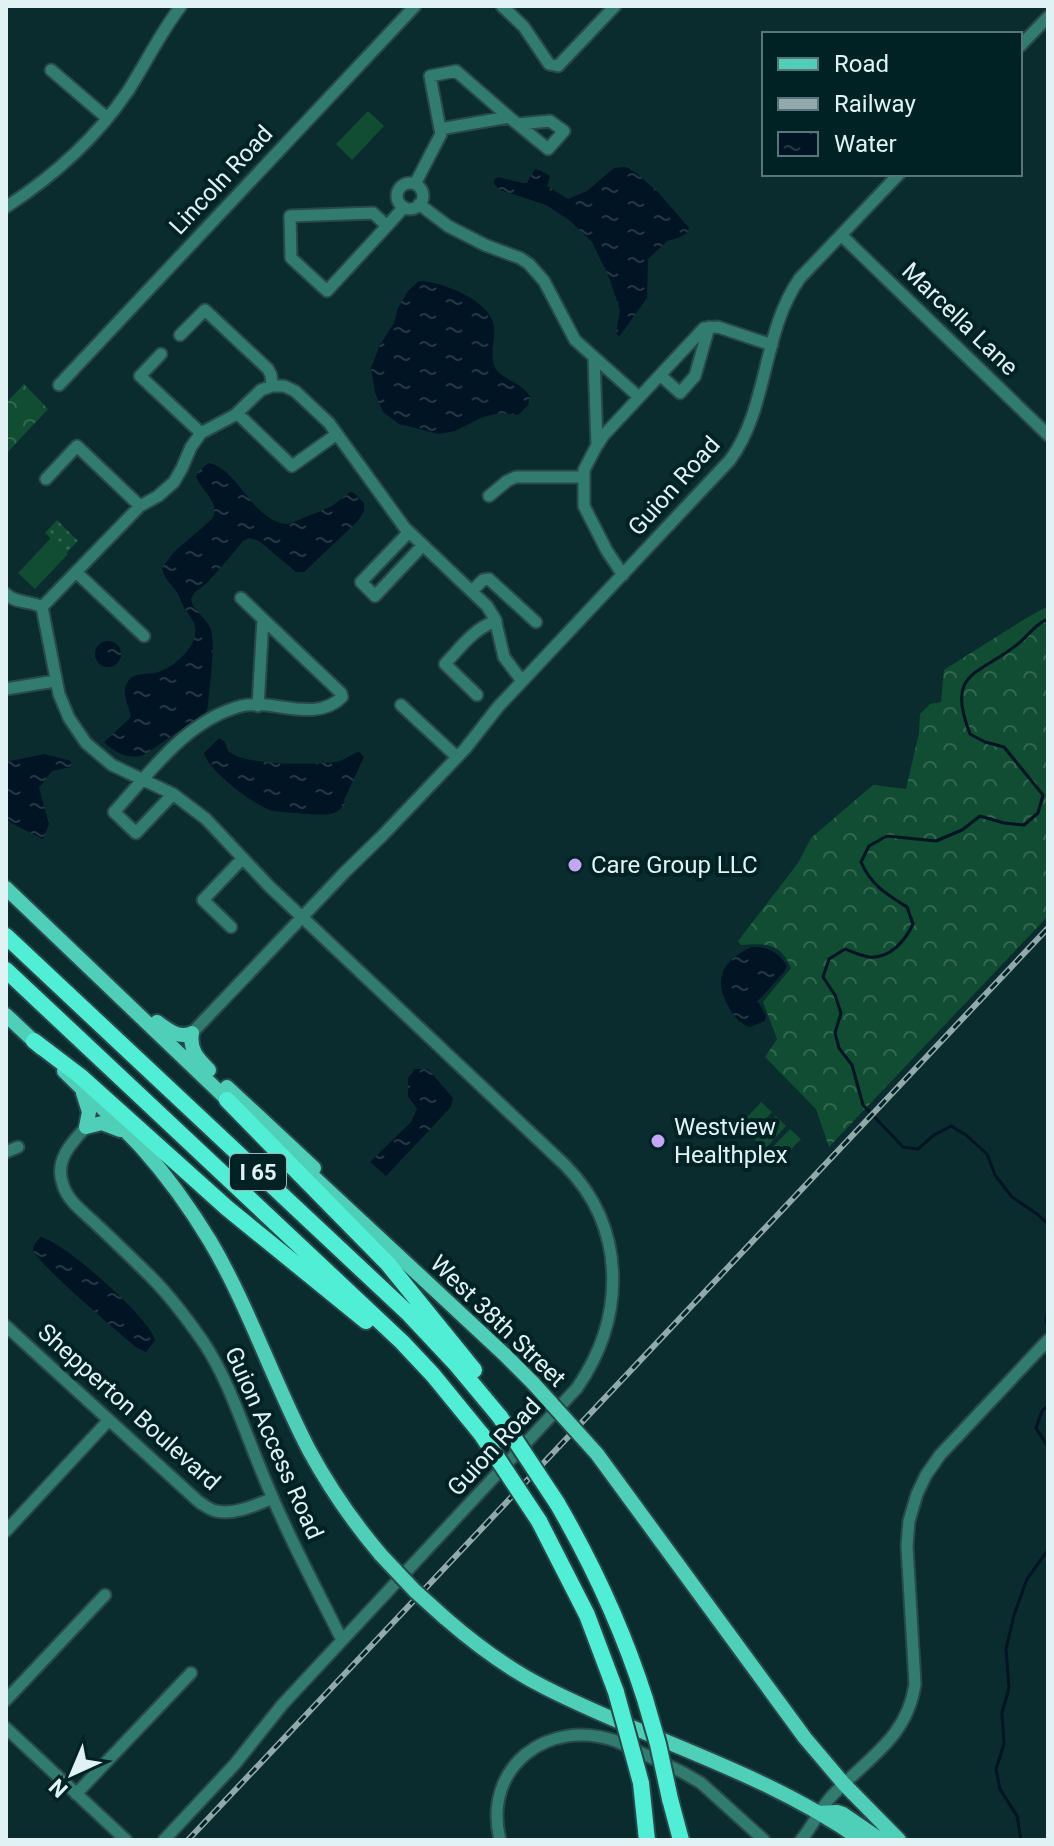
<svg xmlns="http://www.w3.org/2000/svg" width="1054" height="1846" font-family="Roboto,sans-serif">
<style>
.forest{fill:url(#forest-crowns)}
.park{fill:url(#park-dots)}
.pitch{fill:#104d32}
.water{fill:url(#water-ripples)}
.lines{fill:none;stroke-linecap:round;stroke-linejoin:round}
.stream{stroke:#001423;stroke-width:3}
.minor-casing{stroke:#29484a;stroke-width:15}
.major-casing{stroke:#29484a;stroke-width:18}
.highway-casing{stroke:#29484a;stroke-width:20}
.minor{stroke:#327c6f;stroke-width:11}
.major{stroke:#4fceb8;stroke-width:14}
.highway{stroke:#50efd5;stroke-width:16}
.rail-casing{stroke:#92a9ab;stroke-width:6}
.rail{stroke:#012224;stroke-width:3;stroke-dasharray:9;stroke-linecap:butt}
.major-bridge-casing{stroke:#29484a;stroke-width:18;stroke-linecap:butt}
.highway-bridge-casing{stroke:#29484a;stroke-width:20;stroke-linecap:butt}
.major-bridge{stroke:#4fceb8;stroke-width:14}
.highway-bridge{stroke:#50efd5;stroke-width:16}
.poi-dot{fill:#c3a7f2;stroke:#012224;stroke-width:3}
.labels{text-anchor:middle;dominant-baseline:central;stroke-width:8;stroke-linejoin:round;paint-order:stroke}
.shield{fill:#012224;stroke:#9db4b5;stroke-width:2}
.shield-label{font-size:22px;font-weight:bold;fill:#e0f2f3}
.street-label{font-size:24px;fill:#e0f2f3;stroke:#012224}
.poi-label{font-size:24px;fill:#e0f2f3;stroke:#012224;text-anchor:start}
</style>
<defs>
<pattern id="forest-crowns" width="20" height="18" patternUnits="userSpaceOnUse" patternTransform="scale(2)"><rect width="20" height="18" fill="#104d32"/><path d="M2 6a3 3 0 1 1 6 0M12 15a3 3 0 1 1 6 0" fill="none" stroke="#326750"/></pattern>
<pattern id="park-dots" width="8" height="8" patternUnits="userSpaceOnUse" patternTransform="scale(2)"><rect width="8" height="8" fill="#104d32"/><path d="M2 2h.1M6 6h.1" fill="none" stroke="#326750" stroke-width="1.8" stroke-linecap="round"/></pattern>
<pattern id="water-ripples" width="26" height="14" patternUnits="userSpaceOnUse" patternTransform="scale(2)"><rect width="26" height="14" fill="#001423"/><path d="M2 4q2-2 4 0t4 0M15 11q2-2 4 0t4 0" fill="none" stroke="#253743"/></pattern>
</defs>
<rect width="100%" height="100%" fill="#0b2c2e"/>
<!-- forest -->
<path class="forest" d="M24,384L48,409L6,454V403Z
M1048,606V916L829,1147L816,1109L765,1057L777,1039L763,1002L791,968C781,943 766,943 741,945L738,941L798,863L811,838L873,785L906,789L919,733L920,714L930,704L941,702L944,670L1023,620Z"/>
<!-- park -->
<path class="park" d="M57,520L78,541L66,553L45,533Z"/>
<!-- pitch -->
<path class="pitch" d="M368,111L384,126L352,160L336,144Z
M51,538L68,554L35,589L18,573Z
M761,1102L772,1112L750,1135L740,1125Z
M776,1116L786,1126L765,1149L754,1139Z
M790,1129L801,1139L779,1162L768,1152Z"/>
<!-- water -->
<path class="water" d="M626,167L636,173L657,191L689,228L687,233L678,238L667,241L648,259L647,298L619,337L616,333L620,310L609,277L592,242L569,220L546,205L500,190L494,184V180L498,177L522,183H527L535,169L541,171L550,176L547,186L568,199L587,191L614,168Z
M419,281C442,281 491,301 494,326C496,340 488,357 496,369C505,381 521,382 530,396L528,405L518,415L500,413L483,417L455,431L439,434L399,424L383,412L375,393L371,368L380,345L394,323L398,308L408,291Z
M208,463C238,467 253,524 289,524L332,506L350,492L354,493L364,503V511L358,521L304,572H296L259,541L249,538L243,541L230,557L207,583L194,593L191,599C193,612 207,617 211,630C216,647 209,687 208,706L206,712L147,753C133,762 114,753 104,742L129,719L131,716C128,704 120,691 129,680C135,672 149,675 158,672C174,667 199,646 195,627C194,621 189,615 186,611C182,605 181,599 178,594C172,584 164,580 162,568L174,552L212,519C221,503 203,493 196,477L198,472Z
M95 654a13 13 0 1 1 26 0a13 13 0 1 1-26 0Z
M219,738L225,742L228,751C245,766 312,765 335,762C343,761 350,755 358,752L361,753L364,757L344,800L345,804C341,809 336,813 330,814C324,816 281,812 274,811C257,808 207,770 204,753Z
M44,754L71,761V767L52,771L39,788L49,824L43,839L11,823L6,818V762Z
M752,947C768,947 778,951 787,966L784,972L758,1001L766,1016L765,1021L750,1027C738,1023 733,1015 727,1004C712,977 726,958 752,947Z
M415,1069H428L453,1098L451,1107L386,1176L370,1162L411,1122L417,1109L408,1096V1078Z
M40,1237C61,1239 151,1319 155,1340L146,1352L137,1348C123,1336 32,1260 33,1248C33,1245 39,1239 40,1237Z"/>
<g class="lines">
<!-- stream -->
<path class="stream" d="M1048,619C1035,624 1029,635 1019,643C979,676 945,670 970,734L985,742L1004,747L1043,795L1038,813L1024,825L1004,823L980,816L962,830L936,841L887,836L869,846L861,862C871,885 886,894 907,907L913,924C905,941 890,959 869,957C861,956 852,952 845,949L829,959L823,977L835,995L841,1013L835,1033L839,1048L852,1065L863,1105L903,1147L918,1149L934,1135L951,1126L966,1135L987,1154L995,1175L1012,1197L1037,1214L1048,1224
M1048,1307L1046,1322L1048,1325
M1048,1405L1042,1411L1036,1428L1048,1447
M1021,1840L1017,1816L1000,1789L996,1769L1004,1744L1002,1713L1009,1688L1006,1649L1014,1615L1027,1579L1048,1550"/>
<!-- minor casing -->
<g class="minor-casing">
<path id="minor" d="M502,6L524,27L549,64L558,66L615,6
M1020,46L1048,17
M51,70L107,118
M440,129L509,117L548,149L564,131L550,121L518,124
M397 196a13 13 0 1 1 26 0a13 13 0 1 1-26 0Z
M415,184L441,134L430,76L456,71L509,117
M419,204L448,226L485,245L520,258L529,264L544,281L575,340L639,397
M6,207C54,176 96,138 128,91C146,63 160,33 181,6
M373,213L387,226L327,291L291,258L290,216Z
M387,226L404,207
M841,235L1048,435
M180,335L205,310L268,369L271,375L272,386
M161,354L140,376L201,433
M594,358L597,445L584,470V506L607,551L623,575
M660,375L680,393L695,376L709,327
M59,385L415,6
M237,413L292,466L337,434
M598,444L603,436L704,328L718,327L772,345
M46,479L77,446L140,506
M489,496L507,481L516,477H583
M409,532L361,582L375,596L423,545
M76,572L144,636
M472,591L483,580L489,579L536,622
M6,594C16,604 30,600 42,607L59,694L69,718L86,743L112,765L173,794L206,819L269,886L565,1165C627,1228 626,1317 577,1388L282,1705L235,1764L164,1840
M241,598L263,619L258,706
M42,607L140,506L158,496L174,482L182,468L191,447L201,433L235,415L261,390L272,386H284L295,391L329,423L405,528L487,606L495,619L504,657L522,681
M6,689L55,681
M477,695L445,664C460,648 474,628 496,621
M401,705L457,757
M173,794L136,833L114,812C150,773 185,721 241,706C272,698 315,724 342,697L341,693L263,619
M231,927L203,900L243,858
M192,1033L345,872L383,835L465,749L498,707L730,460C769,407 762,331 800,278L899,174
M86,1127C71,1143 54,1161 63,1185C68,1201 82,1211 94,1222C113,1240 132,1258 151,1277C171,1297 188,1320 204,1343C230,1383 243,1427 261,1470C284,1528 314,1584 342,1640
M6,1152L18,1147
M6,1326L199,1502C204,1505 210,1510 216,1511C235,1515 256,1505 273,1498
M6,1531L108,1421
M6,1700L105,1595
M6,1728L126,1840
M76,1794L191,1673
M500,1840C482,1767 548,1717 616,1741L682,1772L701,1783L764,1840
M801,1840C812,1827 819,1811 830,1798C864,1760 907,1740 915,1684L907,1546L909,1521L917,1494L926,1475L940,1455L1048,1340"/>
</g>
<!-- major casing -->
<g class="major-casing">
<path id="major" d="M6,888L234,1106
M6,1015L41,1048
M157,1022C168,1030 179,1039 192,1033C189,1050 198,1059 209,1070
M64,1071C90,1097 117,1121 142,1148C167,1176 190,1208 210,1241C249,1307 273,1381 309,1450C329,1487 353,1522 381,1555
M227,1087L314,1168
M83,1093L89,1112L86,1127L102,1123L120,1130
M303,1167L504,1354L533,1383
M597,1454L805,1738L844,1784L899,1840
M445,1618C476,1645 510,1670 546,1688C650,1741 765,1772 861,1840
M819,1813L837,1812L843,1814L881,1840"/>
</g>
<!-- highway casing -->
<g class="highway-casing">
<path id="highway" d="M6,936L409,1314L455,1363L500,1417
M6,970L402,1342L433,1375L482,1435
M34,1041L80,1076L227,1208L366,1321
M227,1100L388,1264L474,1370
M557,1503C593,1565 623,1630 645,1699
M539,1521L587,1615L616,1692
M641,1783L647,1840
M670,1799L681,1840"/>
</g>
<!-- minor -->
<use href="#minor" class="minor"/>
<!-- major -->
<use href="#major" class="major"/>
<!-- highway -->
<use href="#highway" class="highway"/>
<!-- rail casing -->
<g class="rail-casing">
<path id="rail" d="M188,1840L1048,928"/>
</g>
<!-- rail -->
<use href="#rail" class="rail"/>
<!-- major-bridge casing -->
<g class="major-bridge-casing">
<path id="major-bridge" d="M533,1383L597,1454
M381,1555L415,1591L445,1618"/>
</g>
<!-- highway-bridge casing -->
<g class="highway-bridge-casing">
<path id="highway-bridge" d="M500,1417L557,1503
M482,1435L539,1521
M616,1692L641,1783
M645,1699L658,1744L670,1799"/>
</g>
<!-- major-bridge -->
<use href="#major-bridge" class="major-bridge"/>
<!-- highway-bridge -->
<use href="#highway-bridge" class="highway-bridge"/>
</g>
<!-- markers -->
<g class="poi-dot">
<circle cx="575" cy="865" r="8"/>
<circle cx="658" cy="1141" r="8"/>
</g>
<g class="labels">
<!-- shield labels -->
<rect class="shield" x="230" y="1154" width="56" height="36" rx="6"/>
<g class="shield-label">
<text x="258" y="1172">I 65</text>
</g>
<!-- street labels -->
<g class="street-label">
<text transform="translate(221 180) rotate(-47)">Lincoln Road</text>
<text transform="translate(960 319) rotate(44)">Marcella Lane</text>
<text transform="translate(674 486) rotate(-48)">Guion Road</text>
<text transform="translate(498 1321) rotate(44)">West 38th Street</text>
<text transform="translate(129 1407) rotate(42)">Shepperton Boulevard</text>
<text transform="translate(274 1443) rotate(66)">Guion Access Road</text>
<text transform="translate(494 1447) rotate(-47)">Guion Road</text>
</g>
<!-- poi labels -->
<g class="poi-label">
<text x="591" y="865">Care Group LLC</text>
<text x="674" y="1127">Westview<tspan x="674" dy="28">Healthplex</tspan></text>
</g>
</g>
<!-- border -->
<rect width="1054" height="1846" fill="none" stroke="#e0f2f3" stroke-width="16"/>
<!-- legend -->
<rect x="762" y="32" width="260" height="144" fill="#012224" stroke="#5a7577" stroke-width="2"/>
<rect x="778" y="58" width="40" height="12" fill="#4fceb8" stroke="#5a7577" stroke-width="2"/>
<text x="834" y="72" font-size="24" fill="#e0f2f3">Road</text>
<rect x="778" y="98" width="40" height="12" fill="#92a9ab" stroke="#5a7577" stroke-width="2"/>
<text x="834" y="112" font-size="24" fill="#e0f2f3">Railway</text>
<rect x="778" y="132" width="40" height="24" fill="url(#water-ripples)" stroke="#5a7577" stroke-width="2"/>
<text x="834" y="152" font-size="24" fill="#e0f2f3">Water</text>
<!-- north arrow -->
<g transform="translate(72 1774) rotate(224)" stroke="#012224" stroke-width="6" paint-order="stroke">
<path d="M0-6L14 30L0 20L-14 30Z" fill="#e0f2f3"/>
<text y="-12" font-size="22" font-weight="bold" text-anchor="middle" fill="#e0f2f3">N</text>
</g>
</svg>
